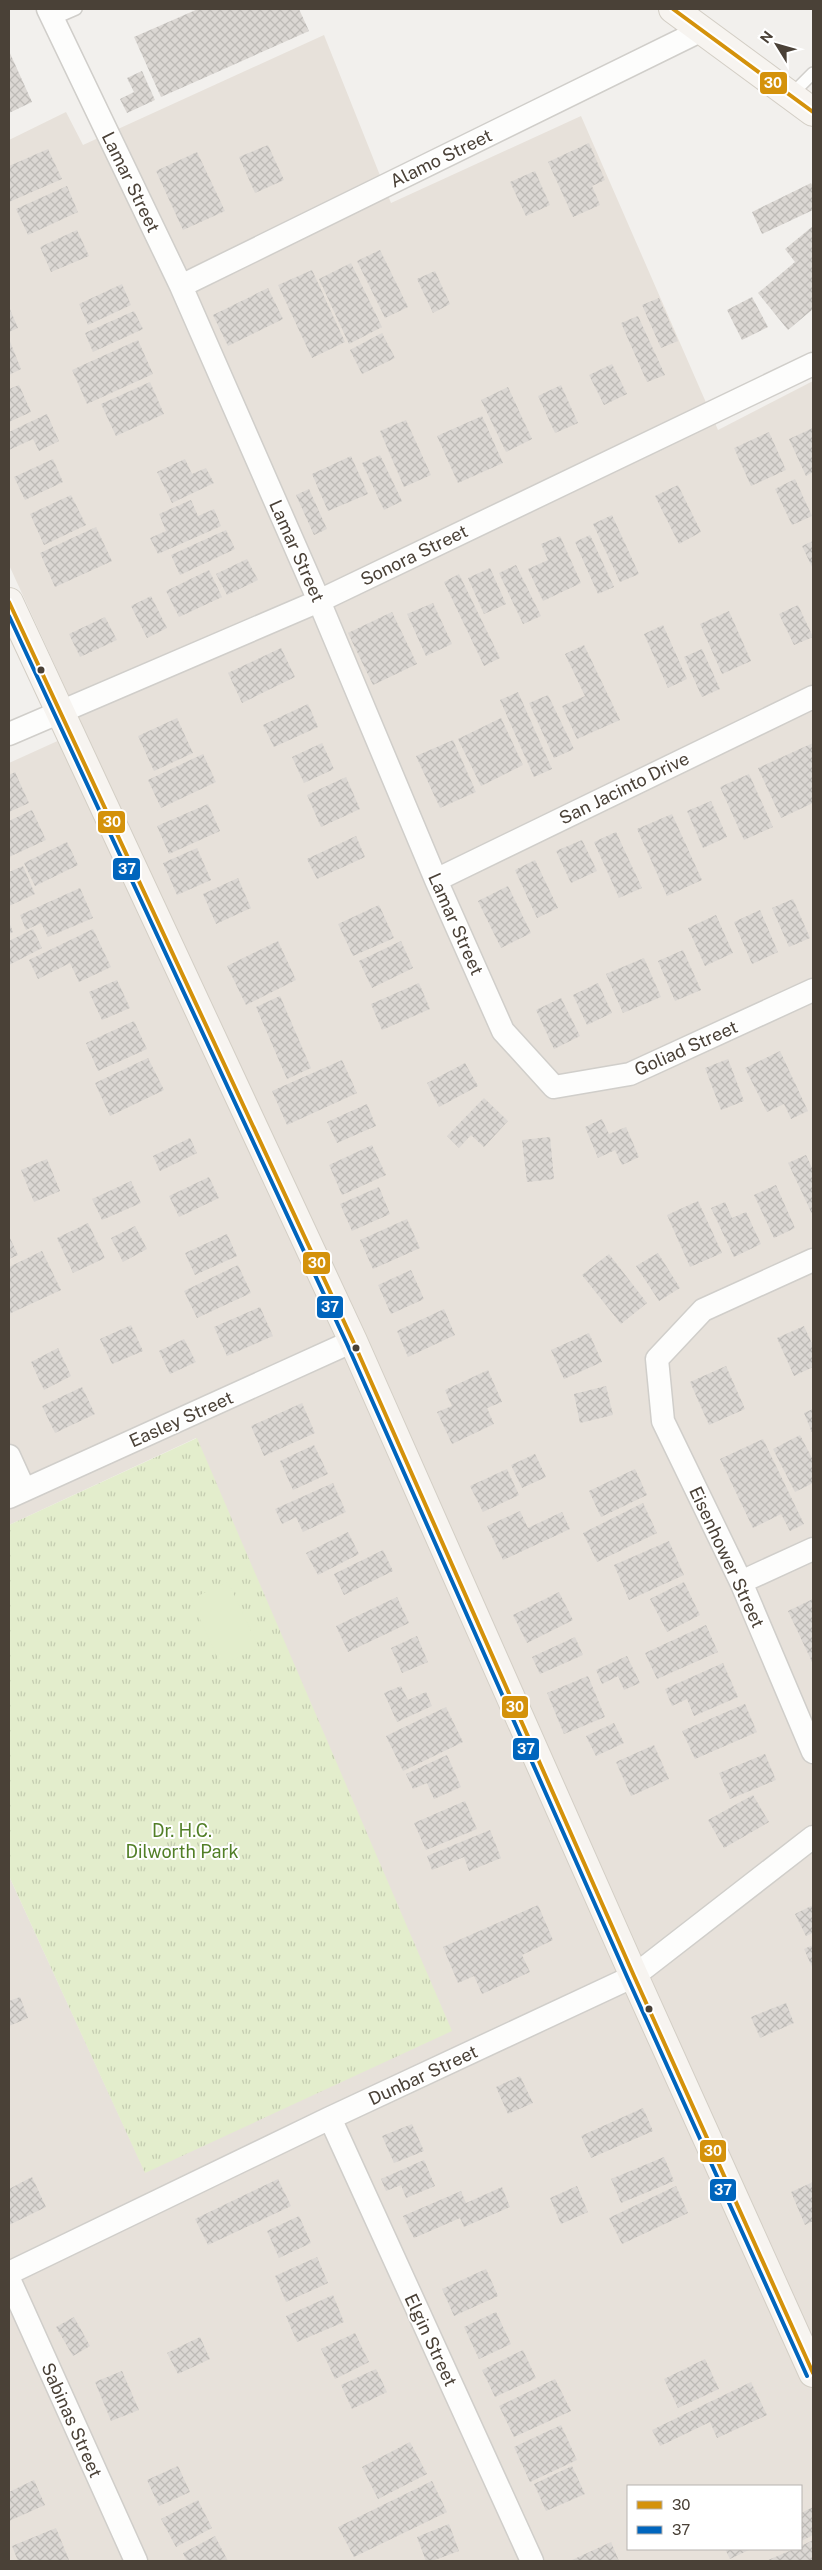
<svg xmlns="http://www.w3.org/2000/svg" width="822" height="2570" font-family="'Public Sans',sans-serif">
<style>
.residential{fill:#e7e1da;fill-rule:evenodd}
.park{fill:url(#park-tufts)}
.pitch{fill:#e3edcc}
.building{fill:url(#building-cross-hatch)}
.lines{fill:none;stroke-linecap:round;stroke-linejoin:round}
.service-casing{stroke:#d0ceca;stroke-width:14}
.minor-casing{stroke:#d0ceca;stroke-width:25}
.secondary-casing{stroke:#d3cec5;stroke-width:30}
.service{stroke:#fdfdfc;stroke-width:11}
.minor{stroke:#fdfdfc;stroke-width:22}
.secondary{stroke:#f7f4f0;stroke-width:28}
.bus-1-casing{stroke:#fff;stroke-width:8}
.bus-2-casing{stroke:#fff;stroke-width:8}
.bus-1{stroke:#d4920b;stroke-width:4}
.bus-2{stroke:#0065bd;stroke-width:4}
.bus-dot{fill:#4a4137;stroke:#fff;stroke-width:2}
.labels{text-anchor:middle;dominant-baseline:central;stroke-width:4;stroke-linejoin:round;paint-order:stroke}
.street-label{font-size:18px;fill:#4a4137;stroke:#fff}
.park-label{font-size:18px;fill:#527f27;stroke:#fff}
.line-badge{stroke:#fff;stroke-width:2}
.badge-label{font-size:14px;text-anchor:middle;font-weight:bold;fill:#fff}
</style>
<defs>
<pattern id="park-tufts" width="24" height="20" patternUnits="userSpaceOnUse" patternTransform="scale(1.25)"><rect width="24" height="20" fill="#e3edcc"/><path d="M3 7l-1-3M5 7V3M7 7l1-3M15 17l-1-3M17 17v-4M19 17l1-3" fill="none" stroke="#c4ccb0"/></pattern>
<pattern id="building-cross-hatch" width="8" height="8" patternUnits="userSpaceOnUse" patternTransform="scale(1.25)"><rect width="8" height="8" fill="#dbd7d3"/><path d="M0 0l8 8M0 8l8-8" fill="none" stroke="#bdbab6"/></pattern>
</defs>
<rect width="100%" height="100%" fill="#f2f0ed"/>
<!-- residential -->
<path class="residential" d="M324,35L391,203L581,116L718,430L813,381V2561H9V1876L145,2172L196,1438L9,1525V763L84,729L9,565V140L66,112L83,145ZM628,2486H801V2549H628Z"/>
<!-- park -->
<path class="park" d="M197,1438L452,2031L145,2173L9,1876V1525Z"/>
<!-- pitch -->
<path class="pitch" d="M228,1582L259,1648L221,1665L191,1599Z"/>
<!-- building -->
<path class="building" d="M198,9H299L309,31L161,97L134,37Z
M9,51L32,102L9,113Z
M142,71L155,100L127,113L120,99L134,92L127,78Z
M589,143L605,180L592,186L600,205L573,217L548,162Z
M268,145L284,180L255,193L239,157Z
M48,149L62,179L9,202V166Z
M197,152L225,211L183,230L156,171Z
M535,171L550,205L526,216L510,182Z
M811,183L813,187V210L762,234L752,212Z
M67,186L78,212L28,235L16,209Z
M813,226V309L788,330L758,293L795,262L785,249Z
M77,230L89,256L51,272L40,247Z
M380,250L408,307L385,318L357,261Z
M351,263L382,327L349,344L319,279Z
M312,270L345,342L312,358L278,285Z
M435,271L450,304L433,313L417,279Z
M122,284L131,305L88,325L79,304Z
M268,288L283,319L228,346L213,315Z
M752,297L768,327L742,340L727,310Z
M659,298L678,341L661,348L642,305Z
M9,307L18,328L9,332Z
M134,311L143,329L93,352L85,333Z
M638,316L665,375L647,382L621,323Z
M382,333L395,358L362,374L350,350Z
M9,339L21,369L9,375Z
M138,340L153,374L87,404L72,370Z
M612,364L627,394L604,405L589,375Z
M150,382L164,414L116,436L101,404Z
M19,385L31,412L9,422V389Z
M561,385L578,423L555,433L538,396Z
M508,387L532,439L506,452L481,400Z
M47,414L59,441L39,451L33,439L9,450V432Z
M482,416L503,463L458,483L437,436Z
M406,420L431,475L404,487L380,431Z
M813,428V472L806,476L789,439Z
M769,432L786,470L751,486L734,448Z
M380,455L402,501L384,510L362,463Z
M351,456L368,494L328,511L312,474Z
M53,459L63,482L25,500L14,477Z
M185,459L192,474L206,468L214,483L172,503L157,472Z
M795,479L812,516L792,525L775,489Z
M678,485L701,532L679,544L655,496Z
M309,489L327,529L314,535L296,495Z
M71,495L86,525L44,545L30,514Z
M191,500L198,516L214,509L221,526L158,554L150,538L166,531L159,514Z
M612,515L639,574L620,582L593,524Z
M96,527L112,561L55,587L40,553Z
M226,530L235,549L180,575L171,555Z
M590,535L614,587L598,594L575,542Z
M560,536L581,583L543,601L528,569L548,560L541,544Z
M813,541V569L802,546Z
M247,559L258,580L227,595L216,574Z
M516,565L541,616L523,624L499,573Z
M490,568L506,604L484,614L468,578Z
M209,570L222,597L179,617L166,591Z
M459,574L500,658L484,666L444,582Z
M151,596L167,628L147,638L131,606Z
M433,603L452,644L426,656L407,614Z
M798,605L813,637L794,645L779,614Z
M729,611L751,661L722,674L700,624Z
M392,612L417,664L373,685L348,633Z
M105,617L117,640L80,657L69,634Z
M663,625L687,679L668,688L644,634Z
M584,645L620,720L577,739L562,706L585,696L565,654Z
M281,648L295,677L242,703L228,673Z
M702,649L720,689L702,697L684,657Z
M518,692L552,769L534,777L500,700Z
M548,695L574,749L554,758L529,703Z
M308,704L318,727L274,747L263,725Z
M177,718L193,753L154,771L138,736Z
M501,718L523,765L481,786L458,739Z
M453,740L476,792L440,808L416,756Z
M322,743L334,769L304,783L292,757Z
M813,743V803L781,818L758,768Z
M203,754L216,782L161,808L148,780Z
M15,772L29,803L9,812V775Z
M749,774L773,827L744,840L720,787Z
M346,777L360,809L321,827L307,795Z
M711,801L727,837L703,848L687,811Z
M208,804L220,831L169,854L157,826Z
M32,810L46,840L9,857V821Z
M672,814L702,880L667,896L637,829Z
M616,832L642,888L619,898L594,842Z
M356,836L365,857L317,879L307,859Z
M582,840L597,871L571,883L556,851Z
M67,842L78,865L35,886L24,863Z
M197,848L211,880L177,895L163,863Z
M535,860L558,908L537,918L515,870Z
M23,866L35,894L9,906V872Z
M238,878L251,908L216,924L203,894Z
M508,886L531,933L501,948L478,901Z
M80,888L93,918L48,937L41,923L26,930L20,915Z
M793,899L810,938L789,947L772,908Z
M379,905L394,938L353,956L338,924Z
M760,910L778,952L752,964L734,922Z
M716,915L733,953L705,966L688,928Z
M9,922L13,932L9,934Z
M33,929L42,948L9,965V941Z
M93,929L111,967L79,982L70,963L38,979L29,960Z
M278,941L296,980L246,1005L227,966Z
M401,941L413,968L372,988L359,961Z
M683,950L701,990L675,1001L658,961Z
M644,958L661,997L623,1013L606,974Z
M117,980L130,1008L102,1020L89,992Z
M419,983L430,1009L382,1030L371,1004Z
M598,983L612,1013L587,1025L573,995Z
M280,996L311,1068L287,1079L256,1007Z
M561,998L580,1036L554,1049L536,1010Z
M134,1021L147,1049L98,1071L86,1043Z
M780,1051L808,1111L791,1119L784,1104L767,1112L745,1068Z
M148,1058L164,1090L110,1116L95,1083Z
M728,1059L744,1101L721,1110L705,1068Z
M342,1060L357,1093L287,1125L272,1091Z
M465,1063L478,1086L439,1107L427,1083Z
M484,1098L508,1121L484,1147L471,1135L459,1148L447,1136Z
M367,1104L376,1126L337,1143L327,1122Z
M602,1119L609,1134L626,1127L639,1157L622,1165L615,1150L598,1158L585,1127Z
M550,1137L554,1179L527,1182L522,1140Z
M190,1138L197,1153L160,1171L153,1156Z
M372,1145L386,1175L342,1195L329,1165Z
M806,1155L813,1170V1216L788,1163Z
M47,1159L60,1191L34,1202L21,1170Z
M209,1177L219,1198L179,1217L169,1196Z
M131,1181L141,1203L102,1220L92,1199Z
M776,1185L795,1228L774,1238L754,1195Z
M379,1187L390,1214L352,1231L340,1204Z
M698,1201L722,1253L690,1267L667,1215Z
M725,1202L732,1218L746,1212L761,1244L734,1257L711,1208Z
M407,1219L420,1248L373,1269L360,1240Z
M88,1223L105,1258L73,1273L57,1238Z
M135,1226L147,1249L123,1262L111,1238Z
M227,1234L237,1256L195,1275L185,1253Z
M9,1236L18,1255L9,1259Z
M42,1251L61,1290L9,1314V1267Z
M658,1253L680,1288L659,1301L636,1266Z
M609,1254L647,1303L621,1324L582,1275Z
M238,1265L251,1293L197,1318L184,1291Z
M411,1270L424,1299L391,1314L378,1285Z
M260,1307L273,1336L227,1356L214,1327Z
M444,1309L455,1335L408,1357L397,1331Z
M131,1325L143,1351L112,1364L100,1339Z
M804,1326L813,1346V1367L794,1376L777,1338Z
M589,1333L602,1362L564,1379L551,1350Z
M184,1339L196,1362L170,1374L159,1351Z
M58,1348L71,1376L44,1390L31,1362Z
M726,1366L745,1409L709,1425L690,1382Z
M488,1370L502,1402L487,1408L494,1424L452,1444L437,1412L452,1406L445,1390Z
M606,1386L613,1415L580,1423L574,1394Z
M82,1387L95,1414L55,1433L42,1406Z
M302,1403L315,1433L264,1456L251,1426Z
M813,1409V1435L804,1413Z
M800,1435L813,1460V1483L795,1492L773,1449Z
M763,1439L804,1524L790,1531L781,1514L753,1528L720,1459Z
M314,1445L328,1474L293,1490L280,1461Z
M535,1454L546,1477L522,1488L511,1465Z
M507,1469L519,1495L483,1512L470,1486Z
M635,1469L647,1495L601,1517L589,1491Z
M333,1483L346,1512L303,1532L296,1517L282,1524L275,1509Z
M643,1503L657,1533L597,1562L583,1533Z
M520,1511L528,1528L562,1512L570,1529L503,1560L487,1526Z
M348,1532L359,1554L318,1575L306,1553Z
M669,1541L684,1575L629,1600L614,1565Z
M383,1550L393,1571L344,1595L334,1574Z
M684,1582L700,1615L667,1632L650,1599Z
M559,1592L573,1620L527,1643L513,1615Z
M397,1597L409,1623L348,1652L336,1626Z
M813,1599V1664L788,1611Z
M706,1625L718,1652L657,1679L645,1653Z
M417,1636L428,1662L402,1673L391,1648Z
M575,1637L583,1655L540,1674L532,1657Z
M627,1656L640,1683L624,1690L618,1676L602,1684L596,1670Z
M723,1663L738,1697L694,1716L687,1699L672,1706L665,1689Z
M588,1676L605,1717L564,1734L547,1693Z
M401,1686L408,1700L426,1692L432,1706L397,1722L384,1693Z
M745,1704L757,1732L695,1759L682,1731Z
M446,1707L463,1742L403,1771L386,1736Z
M614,1723L624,1743L596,1756L586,1736Z
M654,1745L669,1779L631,1796L616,1762Z
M765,1754L776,1780L730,1799L719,1773Z
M447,1755L461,1787L434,1799L427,1783L413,1789L406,1774Z
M753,1795L769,1822L724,1848L708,1820Z
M465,1801L477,1829L426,1850L414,1823Z
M490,1830L501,1858L469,1871L464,1857L432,1870L427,1856Z
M538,1905L553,1940L522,1955L530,1972L482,1994L474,1976L458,1983L443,1947Z
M813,1905V1933L806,1936L795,1914Z
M813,1945V1969L804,1949Z
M20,1997L28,2018L9,2026V2001Z
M786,2003L794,2023L760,2038L751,2017Z
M520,2076L533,2103L508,2114L496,2087Z
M643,2108L653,2131L591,2158L581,2136Z
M412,2124L424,2151L394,2163L382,2136Z
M664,2157L674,2181L621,2203L611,2179Z
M424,2160L435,2186L406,2198L401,2185L386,2191L381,2179Z
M32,2177L46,2207L9,2225V2189Z
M278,2179L291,2206L208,2245L195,2219Z
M813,2182V2221L805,2225L791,2192Z
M577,2186L588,2212L561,2224L550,2198Z
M676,2186L688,2213L622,2244L609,2218Z
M502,2187L510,2207L464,2227L460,2218L414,2238L403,2216L461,2191L466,2203Z
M299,2216L311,2243L279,2258L267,2231Z
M317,2257L328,2283L286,2302L275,2276Z
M486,2269L498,2296L454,2316L442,2289Z
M333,2295L344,2322L297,2342L286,2316Z
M496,2312L511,2344L479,2359L464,2327Z
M74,2317L90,2346L73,2356L56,2327Z
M355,2333L369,2362L335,2379L321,2349Z
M200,2337L210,2359L178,2374L167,2353Z
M523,2350L536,2378L495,2397L482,2370Z
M705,2359L719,2389L678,2408L664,2379Z
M376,2369L387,2392L352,2409L341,2385Z
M122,2371L139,2410L111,2421L95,2382Z
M555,2379L571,2411L514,2437L499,2406Z
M751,2382L767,2415L717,2438L710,2422L660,2446L652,2430Z
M561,2425L577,2460L530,2482L514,2447Z
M410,2442L427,2474L378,2499L362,2467Z
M178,2466L190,2492L159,2506L147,2480Z
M572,2466L585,2494L546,2511L534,2484Z
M34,2480L45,2505L9,2521V2492Z
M432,2481L447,2512L354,2557L338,2527Z
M198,2500L212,2528L176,2547L161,2519Z
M813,2507V2535L801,2541V2513Z
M449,2524L459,2551L432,2561H426L417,2537Z
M56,2528L69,2560L18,2561L12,2546Z
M215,2536L228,2561H187L183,2553Z
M813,2540V2561H766L794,2549H801V2546Z
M611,2542L619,2561H572V2560Z
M725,2549H751L730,2559Z"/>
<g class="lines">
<!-- service casing -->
<g class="service-casing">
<path id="service" d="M53,19L76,9
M791,95L813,73"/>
</g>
<!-- minor casing -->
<g class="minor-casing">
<path id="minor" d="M48,9L181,286L319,601L436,880L503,1031L554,1087L630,1074L813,990
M181,286L702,30
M9,734L319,601L813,364
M436,880L813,697
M813,1260L703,1310L657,1359L663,1421L741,1582L813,1752
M9,1456L24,1489
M9,1497L353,1341
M741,1582L813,1549
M330,2118L532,2561
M9,2273L330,2118L634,1976L813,1837
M9,2279L136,2561"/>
</g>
<!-- secondary casing -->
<g class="secondary-casing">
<path id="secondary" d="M673,9L813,112
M9,602L353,1341L634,1976L813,2373"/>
</g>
<!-- service -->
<use href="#service" class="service"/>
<!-- minor -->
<use href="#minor" class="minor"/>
<!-- secondary -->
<use href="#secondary" class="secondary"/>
<!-- bus-1 casing -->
<g class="bus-1-casing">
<path id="bus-1" d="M673,9L813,112
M9,602L353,1341L634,1976L813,2373"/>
</g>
<!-- bus-2 casing -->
<g class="bus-2-casing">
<path id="bus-2" d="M9,616L347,1344L628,1979L807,2376"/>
</g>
<!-- bus-1 -->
<use href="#bus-1" class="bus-1"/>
<!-- bus-2 -->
<use href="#bus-2" class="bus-2"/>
</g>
<!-- markers -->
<g class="bus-dot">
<circle cx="41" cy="670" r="4.5"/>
<circle cx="356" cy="1348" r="4.5"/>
<circle cx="649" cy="2009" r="4.5"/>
</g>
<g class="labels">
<!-- street labels -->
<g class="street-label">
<text transform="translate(441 158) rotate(-26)">Alamo Street</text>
<text transform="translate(131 182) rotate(64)">Lamar Street</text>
<text transform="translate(297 551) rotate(66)">Lamar Street</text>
<text transform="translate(414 555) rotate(-26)">Sonora Street</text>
<text transform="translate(624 788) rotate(-26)">San Jacinto Drive</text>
<text transform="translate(456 924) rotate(66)">Lamar Street</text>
<text transform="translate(686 1048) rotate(-24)">Goliad Street</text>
<text transform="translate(181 1419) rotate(-24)">Easley Street</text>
<text transform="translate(727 1557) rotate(65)">Eisenhower Street</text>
<text transform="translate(423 2075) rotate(-25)">Dunbar Street</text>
<text transform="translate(431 2340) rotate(65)">Elgin Street</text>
<text transform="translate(72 2420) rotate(66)">Sabinas Street</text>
</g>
<!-- park labels -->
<g class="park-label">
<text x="182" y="1830">Dr. H.C.<tspan x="182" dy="21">Dilworth Park</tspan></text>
</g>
</g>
<g class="line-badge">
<rect x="759" y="71" width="29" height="24" rx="5" fill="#d4920b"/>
<rect x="97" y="810" width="29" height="24" rx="5" fill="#d4920b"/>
<rect x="112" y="857" width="29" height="24" rx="5" fill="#0065bd"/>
<rect x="302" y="1251" width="29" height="24" rx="5" fill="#d4920b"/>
<rect x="316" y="1295" width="28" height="24" rx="5" fill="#0065bd"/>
<rect x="501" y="1695" width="28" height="24" rx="5" fill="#d4920b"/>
<rect x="512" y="1737" width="28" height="24" rx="5" fill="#0065bd"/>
<rect x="699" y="2139" width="28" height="24" rx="5" fill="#d4920b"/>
<rect x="709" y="2178" width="28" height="24" rx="5" fill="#0065bd"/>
</g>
<g class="badge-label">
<text x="773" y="88">30</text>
<text x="112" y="827">30</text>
<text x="127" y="874">37</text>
<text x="317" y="1268">30</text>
<text x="330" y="1312">37</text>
<text x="515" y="1712">30</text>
<text x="526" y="1754">37</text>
<text x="713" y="2156">30</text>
<text x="723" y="2195">37</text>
</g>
<!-- border -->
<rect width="822" height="2570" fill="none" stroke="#4a4137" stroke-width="20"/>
<!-- legend -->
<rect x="627" y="2485" width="175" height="65" fill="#ffffff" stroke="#b7b3af"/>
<rect x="637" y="2501" width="25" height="8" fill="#d4920b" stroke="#b7b3af"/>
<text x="672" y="2510" font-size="15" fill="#4a4137">30</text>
<rect x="637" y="2526" width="25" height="8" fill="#0065bd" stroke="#b7b3af"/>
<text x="672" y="2535" font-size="15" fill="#4a4137">37</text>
<!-- north arrow -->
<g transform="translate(777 45) rotate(307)" stroke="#ffffff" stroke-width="4" paint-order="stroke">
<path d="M0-4L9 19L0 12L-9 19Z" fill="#4a4137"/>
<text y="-8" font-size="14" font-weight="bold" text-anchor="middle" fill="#4a4137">N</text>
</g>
</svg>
